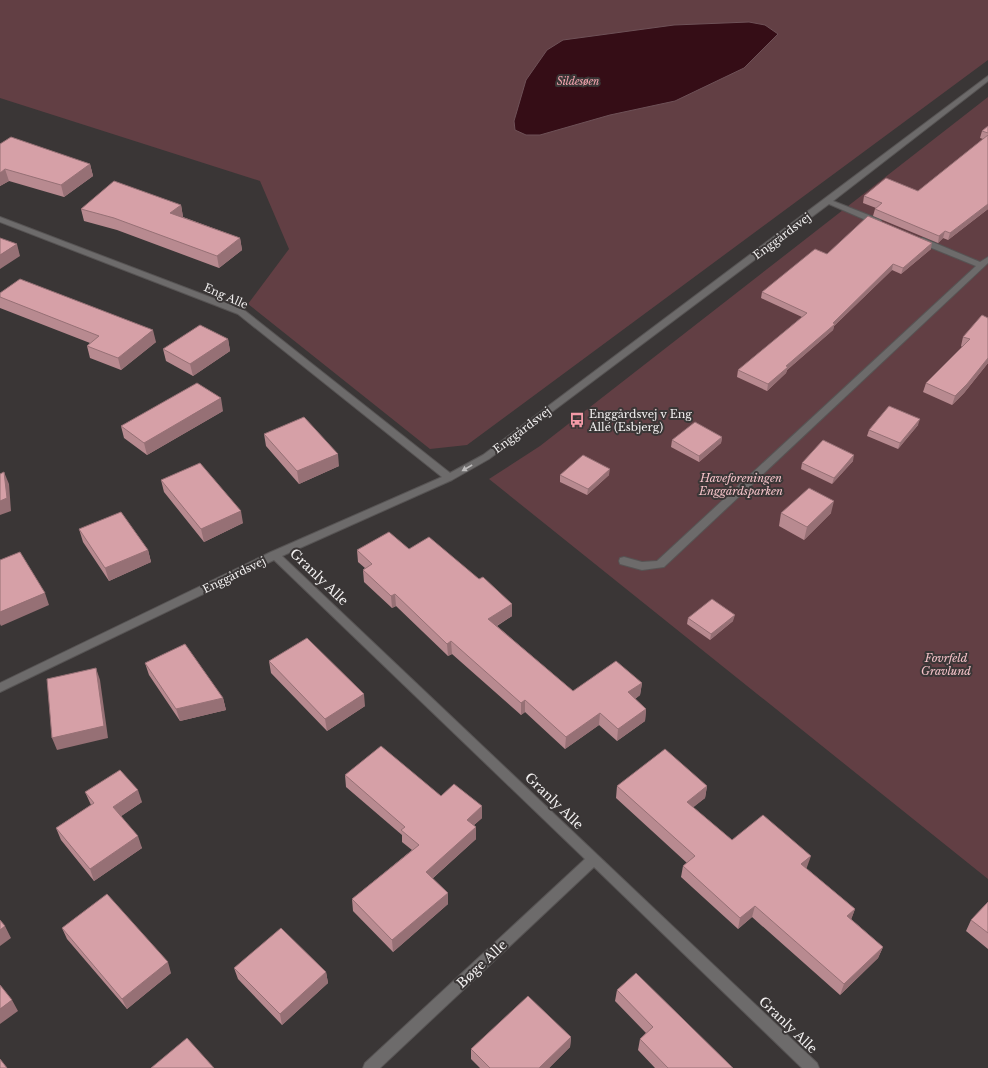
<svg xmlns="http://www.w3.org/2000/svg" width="988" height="1068" font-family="'Libre Baskerville',serif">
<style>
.green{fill:#623f44}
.water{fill:#350d16;stroke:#6e5157}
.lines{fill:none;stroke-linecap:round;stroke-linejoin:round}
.minor-casing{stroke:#575454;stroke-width:2}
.minor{fill:#6d6b6b;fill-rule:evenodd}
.wall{fill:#b88a90}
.shaded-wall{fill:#967075}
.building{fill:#d6a0a7;stroke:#967075}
.oneway{fill:#bdbbbb}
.labels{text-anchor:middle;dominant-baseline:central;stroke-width:4;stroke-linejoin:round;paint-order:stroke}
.far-water-label{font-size:10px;font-style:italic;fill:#f7a7b2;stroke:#3a3636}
.street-label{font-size:11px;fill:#f2f0f0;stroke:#3a3636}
.poi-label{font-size:11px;fill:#f2f0f0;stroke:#3a3636;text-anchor:start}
.park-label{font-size:11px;font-style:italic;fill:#f6c4ca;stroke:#3a3636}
.near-street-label{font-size:13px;fill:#f2f0f0;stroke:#3a3636}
</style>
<rect width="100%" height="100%" fill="#3a3636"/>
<!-- green -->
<path class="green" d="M0,0H988V60L467,445L430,449L248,304L289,249L260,181L0,98Z
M988,97V879L489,479L540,446Z"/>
<!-- water -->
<path class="water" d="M749,22L765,25L778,34L744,68L675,101L610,115L540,135H526L515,130L514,121L526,80L547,50L563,40L674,25Z"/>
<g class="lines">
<!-- minor casing -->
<g class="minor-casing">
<path id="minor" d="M988,76V81L833,201L881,220V224H875L829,204L489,459L452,480L282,556L817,1063L819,1068H802L594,867L380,1068H363L365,1063L585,859L274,560L0,692V683L271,552L442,477L238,314L0,222V217L244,310L450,473L483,455Z
M917,238H923L980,262L988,257V263L664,567L642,570L620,564L619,561L620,558L624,557L642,562L657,561L976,266L917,242Z"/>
</g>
<!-- minor -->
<use href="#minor" class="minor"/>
</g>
<!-- wall -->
<path class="wall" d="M988,126V209L948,240L943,238L938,243L873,216L875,209L876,208L863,203L864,196L918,191L983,139L980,138L982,131Z
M0,144L90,164L93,176L64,197L9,181L0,186Z
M181,205L183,217L240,238L242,250L219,268L117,230L84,221L81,209Z
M931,249L901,274L892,270L834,326L833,330L787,370L786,373L767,391L737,377L738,370L802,317L761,298L762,292L827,254Z
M0,293L156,342L121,370L90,358L87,346L90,343L0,308Z
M988,318V363L964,393L952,405L923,392L926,383L962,347L961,346L963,337Z
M228,339L230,351L193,376L166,361L163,349Z
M223,411L147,455L124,438L121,426Z
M918,425L898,449L867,436L869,430Z
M264,434L339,466L299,484L266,446Z
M722,437L721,443L699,462L671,447L672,440Z
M853,461L832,484L801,469L802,463Z
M560,475H609L587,495L560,482Z
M161,480L243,523L204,542L164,492Z
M781,513H831L804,540L779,526Z
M79,529L148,550L151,562L109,581L83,542Z
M409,549L479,579L512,604V616L497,626L573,691L642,683L640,695L635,699L646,709L645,721L617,741L599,725L565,749L525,712L521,715L452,654L448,656L396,606L392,608L364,582L363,570L365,568L358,562L357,550Z
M688,618L733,621L710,640L687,624Z
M269,661L365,706L327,731L271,673Z
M145,663L223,698L226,710L180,721L149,675Z
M345,775L441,796L482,806V818L474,825L476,839L432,879L448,893V904L393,952L353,911L352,899L412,850L402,842V835L346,787Z
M617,786H707L705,798L693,807L732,840L807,867L806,868L855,909L851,919L883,947L878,958L840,995L752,917L738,929L681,877L683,866L687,863L616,798Z
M85,792L142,802L121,816L142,848L94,881L61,840L56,828L91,805Z
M988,902V949L966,931L971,920Z
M62,928L171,973L127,1009L67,939Z
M234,968L326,972L328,983L282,1025L238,979Z
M617,990L733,1068H655L638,1050L640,1039L646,1033L615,1001Z
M571,1037L570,1047L549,1068H480L471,1059V1049Z"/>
<!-- shaded-wall -->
<path class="shaded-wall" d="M90,164L93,176L64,197L61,185Z
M5,169L9,181L0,186V173Z
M988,204V209L948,240L950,233Z
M181,205L183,217L172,225L170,213Z
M945,231L943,238L938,243L939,236Z
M240,238L242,250L219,268L217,256Z
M932,243L931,249L901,274L903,268Z
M17,244L20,256L0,269V255Z
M893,264L892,270L834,326L833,330L787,370L786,373L767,391L768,384L786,366L833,323Z
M153,330L156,342L121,370L118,358Z
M228,339L230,351L193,376L190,364Z
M988,358V363L964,393L952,405L955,396Z
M221,398L223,411L147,455L144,443Z
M920,419L918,425L898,449L900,443Z
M722,437L721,443L699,462V456Z
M338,454L339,466L299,484L297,471Z
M854,455L853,461L832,484L834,478Z
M610,469L609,475L587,495L588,489Z
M4,472L9,484L11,511L0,515V501Z
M834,501L831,513L804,540L807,527Z
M241,511L243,523L204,542L201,529Z
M148,550L151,562L109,581L105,568Z
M45,593L49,605L1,626L0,624V612Z
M395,594L396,606L392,608L391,596Z
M512,604V616L488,631V619Z
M735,615L733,621L710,640L711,634Z
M451,641L452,654L448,656L447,644Z
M96,668L100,680L108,738L57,750L52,738Z
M642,683L640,695L627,705L628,692Z
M364,694L365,706L327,731L325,719Z
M223,698L226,710L180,721L176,709Z
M525,700V712L521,715V703Z
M646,709L645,721L617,741L618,729Z
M600,713L599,725L565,749L566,737Z
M707,786L705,798L685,814L687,802Z
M138,790L142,802L117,819L113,807Z
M482,806V818L467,831V820Z
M476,827V839L426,884V872Z
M138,836L142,848L94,881L90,869Z
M811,856L807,867L798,876L801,864Z
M448,893V904L393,952L392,940Z
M755,906L752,917L738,929L740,918Z
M855,909L851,920L847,916Z
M5,926L11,938L0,946V930Z
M883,947L878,958L840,995L844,984Z
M168,962L171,973L127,1009L122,999Z
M326,972L328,983L282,1025L280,1014Z
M12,1000L18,1011L0,1024V1009Z
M571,1037L570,1047L549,1068H539Z"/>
<!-- building -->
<path class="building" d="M988,126V133L982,131Z
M988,135V204L950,233L945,231L939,236L875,209L882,203L864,196L886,178L918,191Z
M11,137L90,164L61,185L5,169L0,173V144Z
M114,181L181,205L170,213L240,238L217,256L114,218L81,209Z
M868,216L932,243L903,268L893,264L833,323L835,324L786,366L788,367L768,384L738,370L807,313L762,292L815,249L827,254Z
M0,238L17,244L0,255Z
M20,279L153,330L118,358L87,346L99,336L0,297V293Z
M982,315L988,318V358L967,384L955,396L926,383L970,339L963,337Z
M200,325L228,339L190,364L163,349Z
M197,383L221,398L144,443L121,426Z
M889,406L920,419L900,443L869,430Z
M304,417L338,454L297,471L264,434Z
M695,422L722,437L699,456L672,440Z
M823,440L854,455L834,478L802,463Z
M583,455L610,469L588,489L560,475Z
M200,463L241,511L201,529L161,480Z
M4,472L7,498L0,501V474Z
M809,488L834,501L807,527L781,513Z
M121,512L148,550L105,568L79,529Z
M389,532L409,549L429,537L479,579L483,577L512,604L488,619L573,691L616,661L642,683L628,692L646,709L618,729L600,713L566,737L525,700L521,703L451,641L447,644L395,594L391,596L363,570L372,564L357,550Z
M20,552L45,593L0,612V560Z
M712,599L735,615L711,634L688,618Z
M307,638L364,694L325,719L269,661Z
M185,644L223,698L176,709L145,663Z
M96,668L104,726L52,738L47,679Z
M381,746L441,796L454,784L482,806L467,820L476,827L426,872L448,893L392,940L352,899L419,845L401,830L405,827L345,775Z
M665,749L707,786L687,802L732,840L763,815L811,856L801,864L855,909L847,916L883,947L844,984L755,906L740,918L683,866L695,856L617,786Z
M120,770L138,790L113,807L138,836L90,869L56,828L94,803L85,792Z
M107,894L168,962L122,999L62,928Z
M988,902V933L971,920Z
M0,920L5,926L0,930Z
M281,928L326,972L280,1014L234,968Z
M636,973L733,1068H668L640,1039L653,1027L617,990Z
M0,985L12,1000L0,1009Z
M528,996L571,1037L539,1068H490L471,1049Z
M187,1038L214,1068H151Z
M0,1059L7,1068H0Z"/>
<!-- one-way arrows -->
<defs><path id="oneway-solid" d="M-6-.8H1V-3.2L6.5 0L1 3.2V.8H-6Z"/></defs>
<use class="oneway" href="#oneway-solid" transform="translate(467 468) rotate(150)"/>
<!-- icons -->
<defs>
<g id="bus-bare" transform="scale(1.2)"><path d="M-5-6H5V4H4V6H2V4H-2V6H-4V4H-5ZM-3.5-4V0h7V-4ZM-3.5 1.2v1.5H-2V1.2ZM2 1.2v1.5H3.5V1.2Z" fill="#f39aa7" stroke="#3a3636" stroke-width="2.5" paint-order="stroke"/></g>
</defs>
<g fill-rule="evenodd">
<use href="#bus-bare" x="577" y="420"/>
</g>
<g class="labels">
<!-- far-water labels -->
<g class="far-water-label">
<text x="578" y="81">Sildesøen</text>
</g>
<!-- street labels -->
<g class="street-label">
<text transform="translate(782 236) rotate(-37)">Enggårdsvej</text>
<text transform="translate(226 296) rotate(24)">Eng Alle</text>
<text transform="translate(522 430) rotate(-37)">Enggårdsvej</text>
<text transform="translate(234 575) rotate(-26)">Enggårdsvej</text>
</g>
<!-- poi labels -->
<g class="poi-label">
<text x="589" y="414">Enggårdsvej v Eng<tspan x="589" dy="13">Allé (Esbjerg)</tspan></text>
</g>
<!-- park labels -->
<g class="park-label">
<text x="741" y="478">Haveforeningen<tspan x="741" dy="13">Enggårdsparken</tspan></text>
<text x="946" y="658">Fovrfeld<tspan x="946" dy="13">Gravlund</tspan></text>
</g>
<!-- near-street labels -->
<g class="near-street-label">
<text transform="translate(319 577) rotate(44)">Granly Alle</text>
<text transform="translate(554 801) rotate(44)">Granly Alle</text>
<text transform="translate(482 964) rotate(-43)">Bøge Alle</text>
<text transform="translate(788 1025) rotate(44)">Granly Alle</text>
</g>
</g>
</svg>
